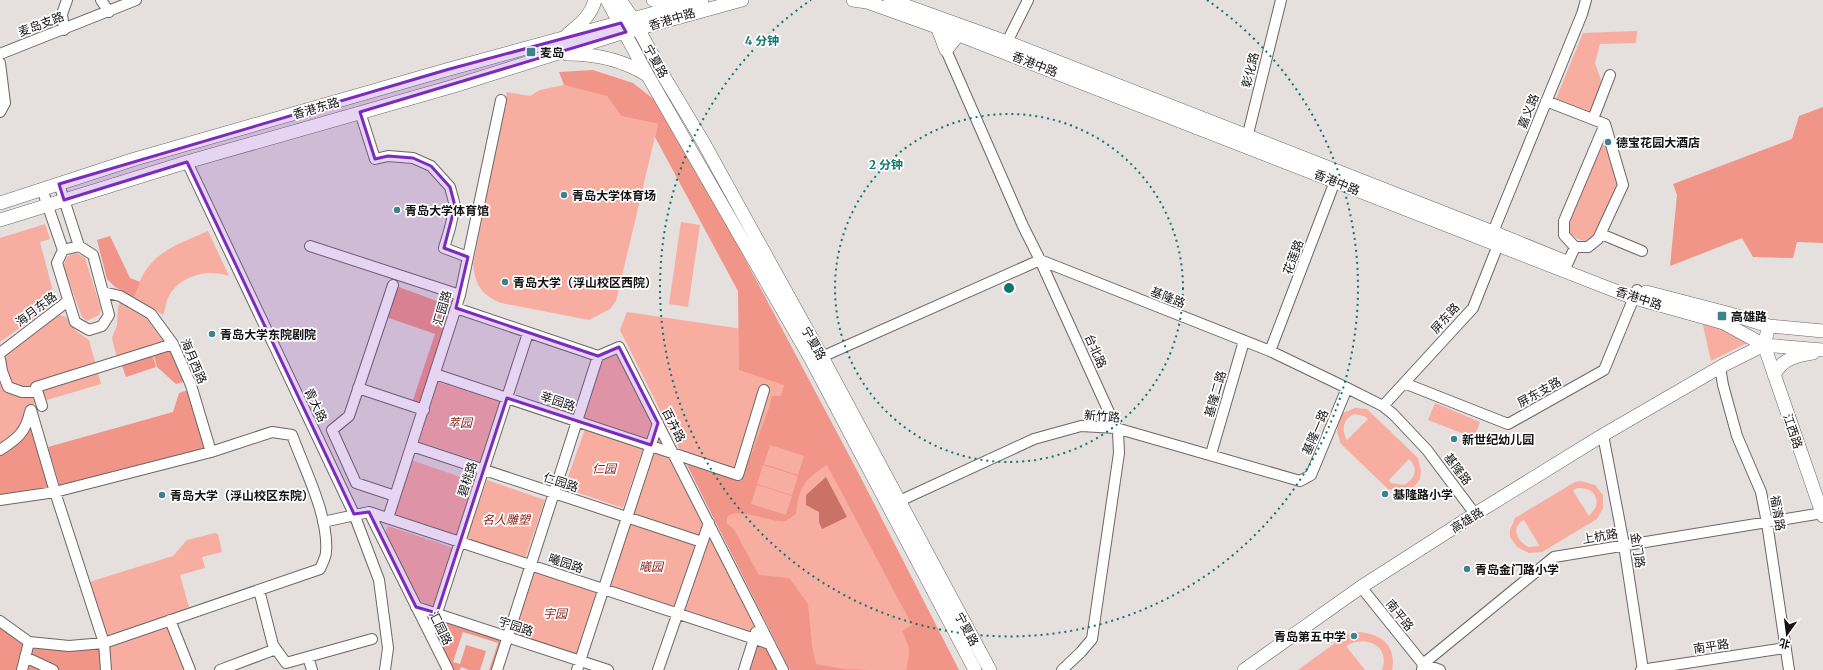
<svg xmlns="http://www.w3.org/2000/svg" width="1823" height="670" font-family="Merriweather,'Noto Sans SC',serif">
<style>
.green{fill:#f8ada1;fill-rule:evenodd}
.forest{fill:#f19588;fill-rule:evenodd}
.water{fill:#ca7266}
.lines{fill:none;stroke-linecap:round;stroke-linejoin:round}
.minor-casing{stroke:#6c6666;stroke-width:12}
.major-casing{stroke:#6c6666;stroke-width:14}
.minor{stroke:#fff;stroke-width:10}
.major{stroke:#fff;stroke-width:13}
.marked{fill:#7b2cbf;fill-opacity:0.2;stroke:#7b2cbf;stroke-width:3;stroke-linejoin:round}
.ring{fill:none;stroke:#0f766e;stroke-width:2;stroke-dasharray:2 4}
.poi-dot{fill:#3d838e;stroke:#fff;stroke-width:1.5}
.labels{text-anchor:middle;dominant-baseline:central;stroke-width:3.5;stroke-linejoin:round;paint-order:stroke}
.street-label{font-size:12px;fill:#151313;stroke:#fff}
.poi-label{font-size:12px;font-weight:bold;fill:#151313;stroke:#fff;text-anchor:start}
.park-label{font-size:12px;font-style:italic;fill:#8b2219;stroke:#fff}
.centre{fill:#0f766e;stroke:#fff;stroke-width:2}
.ring-label{font-size:12px;text-anchor:middle;font-weight:bold;fill:#0f766e;stroke:#fff;stroke-width:3.5;stroke-linejoin:round;paint-order:stroke}
</style>
<rect width="100%" height="100%" fill="#e5dfde"/>
<!-- green -->
<path class="green" d="M1637,31L1636,43L1600,44L1595,63L1602,83L1590,114L1555,101L1583,33Z
M564,85L605,93L621,116L658,124L616,301L610,309L589,320L501,303C481,294 476,286 473,265L507,92L530,96L540,90Z
M1601,144L1612,148L1617,186L1596,237C1584,245 1576,239 1567,230V222Z
M681,222L700,225L688,307L669,304L675,263H678H675Z
M45,224L50,239L40,242L55,299L48,308L0,342V238Z
M208,231L229,276C207,268 177,276 167,300C166,305 165,310 163,315L134,297C147,253 170,248 208,231Z
M77,253L85,258L101,309L99,315L87,321L82,317L64,268C65,258 67,255 77,253Z
M120,303L147,319L164,342L117,358L112,338L117,325L118,307Z
M627,312L763,332L941,670H790L620,330Z
M56,314L66,317L75,330L89,340L101,384L30,405L26,423L0,447V359Z
M1702,321L1755,339L1711,361Z
M619,349L655,424L648,442L580,419L600,358Z
M438,382L501,402L482,462L419,442Z
M1435,403L1480,422L1474,438L1428,420Z
M1355,408L1367,409L1418,458L1421,471L1420,479L1413,488L1400,492L1388,489L1341,444L1337,432L1339,419L1343,413ZM1354,414L1364,416L1368,419L1347,440C1341,430 1343,419 1354,414ZM1409,459C1419,468 1415,479 1404,485L1391,483L1389,480Z
M585,429L643,449L623,508L564,488Z
M659,432L705,524L676,611L607,587Z
M411,460L475,482L458,535L393,514Z
M487,480L545,500L525,559L466,539Z
M1581,481L1595,485L1603,495V508L1597,519L1542,552L1529,553L1517,547L1510,537V530L1515,518L1575,482ZM1577,488C1590,487 1599,494 1596,507L1589,516L1573,491ZM1524,520L1539,545V546L1529,547C1517,542 1510,527 1524,520Z
M388,526L454,548L434,609L418,604L384,535Z
M215,533L218,534L222,552L202,557L205,568L180,575L190,611L105,640L86,583L173,556L187,540Z
M710,533L755,622L751,634L683,611Z
M533,570L599,592L578,655L512,633Z
M169,624L188,670H108L107,645Z
M1357,632C1380,633 1397,645 1392,670H1382C1391,645 1365,635 1346,646L1365,670H1298L1346,635Z"/>
<!-- forest -->
<path class="forest" d="M593,70L633,83L665,108L860,476L959,670H906C911,651 910,648 902,631L912,625L827,465C804,480 799,486 796,514C793,516 788,520 785,521C773,524 722,500 727,524L733,528L759,575L789,578L808,604L812,646L816,664L845,669L868,670H790L687,465L741,481L768,411L772,396H781L784,385L739,370L738,291L655,137L658,124L621,116L607,96L564,85L559,72ZM770,445L804,456L798,475L764,464ZM763,465L798,476L792,495L757,484ZM757,485L792,496L786,515L751,504Z
M1823,107V243L1797,242L1793,258L1753,257L1742,238L1670,266L1677,195L1673,184L1792,139L1799,116Z
M110,236L130,278L140,282L134,297L115,287L107,279L97,240Z
M396,286L453,307L421,406L412,403L435,334L386,317Z
M172,347L186,381L176,384L157,367L153,353Z
M152,353L156,367L126,377L121,363Z
M188,390L208,449L60,487L48,447L173,412L179,393Z
M31,424L51,491L0,497V454Z
M438,616L504,638L495,670H489L498,643L463,632L453,662L460,664L466,645L486,651L480,670H469L461,667L460,670H450L432,635Z
M0,625L26,643L20,670H0Z
M31,645L99,647L101,670H25Z
M757,645L766,648L777,670H749Z"/>
<!-- water -->
<path class="water" d="M826,477L847,517L822,529L819,522V512L806,505V495Z"/>
<g class="lines">
<!-- minor casing -->
<g class="minor-casing">
<path id="minor" d="M101,0L109,12
M64,30L62,14L67,0
M1007,42L1028,0
M946,50L1023,226L1040,260L1118,432L1119,453L1092,639L1081,652L1062,670
M0,54L136,0
M0,63L5,103L0,112
M1546,101L1605,124L1623,185L1598,239L1588,247H1575L1564,271
M360,112L375,159L388,156L413,158L431,166L450,187L455,206L450,228L444,248L468,257
M1593,119L1610,75
M1246,142L1281,0
M187,162L354,514L379,580L388,648L385,670
M59,184L79,246
M42,189L63,250
M1601,234L1642,251
M79,246L93,255L109,315L102,326L89,330L75,322L57,263L63,250Z
M310,246L460,295
M1575,247L1564,235V221L1605,124
M393,285L349,416L332,430L356,483L395,496
M103,292L120,296L151,314L173,344L191,385L211,452
M456,308L598,356L619,347L783,670
M1270,351L1337,176
M0,353L68,301
M0,359L2,371L8,387L22,392H37
M817,359L1040,260L1270,351L1347,388L1383,406L1393,414L1427,450L1475,514
M1720,367L1723,385L1737,436L1761,492L1767,523L1789,670
M435,374L738,475L764,390
M1404,383L1508,424L1604,370L1637,290
M358,388L424,410
M42,406L36,387L173,344
M1383,406L1473,308L1498,245L1493,232L1582,14L1586,0
M31,410L55,492L104,643L106,670
M1603,435L1624,545L1643,670
M412,446L702,542
M0,450C17,439 26,432 30,412
M1211,454L1244,341
M0,500L55,492L211,452L272,432L292,435C304,468 329,516 326,552C326,557 322,564 320,569L104,643L69,646L29,642L0,621
M893,504L1034,439L1081,426L1116,428L1300,481L1311,475L1347,388
M369,512L448,670
M388,518L460,295L501,100
M323,522L369,512L770,644
M1361,587L1423,664L1440,670
M259,590L273,645L286,663L372,639
M416,607L608,670
M170,620L190,670
M430,634L528,333
M25,657L53,670
M308,657L312,670
M22,670L29,642
M220,670L276,649
M497,670L598,356
M577,670L658,423
M658,670L709,523
M744,670L756,632
M1422,670L1423,664L1554,557L1823,513
M1641,670L1785,648"/>
</g>
<!-- major casing -->
<g class="major-casing">
<path id="major" d="M607,0L648,76L812,361L975,670
M620,0L633,19L666,80L702,140L822,357L990,670
M653,0L678,3
M853,0L867,2L959,35L1631,297L1724,323L1764,345L1823,350
M890,0L1007,42L1493,232L1564,261
M935,21L946,50L964,28
M568,34C580,24 591,16 595,0
M567,54C595,54 623,60 647,75
M0,203L135,159L446,70L702,0
M0,220L187,162L454,86L615,35L742,0
M1646,292L1727,313L1769,326L1823,331
M1764,345L1823,516
M1774,375C1783,358 1796,356 1813,353
M1244,670L1361,587L1475,514L1603,435L1722,366L1764,345L1769,326"/>
</g>
<!-- minor -->
<use href="#minor" class="minor"/>
<!-- major -->
<use href="#major" class="major"/>
</g>
<!-- marked area -->
<path class="marked" d="M621,23L626,32L360,112L375,159L388,156L413,158L431,166L450,187L455,206L444,248L468,257L456,308L598,356L619,347L658,423L651,445L507,398L437,613L416,607L369,512L354,514L187,162L64,200L59,184L446,70Z"/>
<!-- distance rings -->
<g class="ring">
<circle cx="1009" cy="288" r="174"/>
<path d="M1207 0A349 349 0 1 1 811 0"/>
</g>
<!-- markers -->
<g class="poi-dot">
<rect x="526" y="47" width="10" height="10" rx="2"/>
<circle cx="1608" cy="142" r="4"/>
<circle cx="564" cy="195" r="4"/>
<circle cx="397" cy="210" r="4"/>
<circle cx="505" cy="282" r="4"/>
<rect x="1717" y="311" width="10" height="10" rx="2"/>
<circle cx="212" cy="334" r="4"/>
<circle cx="1454" cy="439" r="4"/>
<circle cx="1385" cy="494" r="4"/>
<circle cx="162" cy="495" r="4"/>
<circle cx="1467" cy="569" r="4"/>
<circle cx="1354" cy="636" r="4"/>
</g>
<g class="labels">
<!-- street labels -->
<g class="street-label">
<text transform="translate(672 19) rotate(-17)">香港中路</text>
<text transform="translate(41 24) rotate(-21)">麦岛支路</text>
<text transform="translate(656 61) rotate(61)">宁夏路</text>
<text transform="translate(1035 64) rotate(21)">香港中路</text>
<text transform="translate(1250 70) rotate(-76)">彰化路</text>
<text transform="translate(316 108) rotate(-16)">香港东路</text>
<text transform="translate(1528 111) rotate(-68)">嘉义路</text>
<text transform="translate(1337 182) rotate(22)">香港中路</text>
<text transform="translate(1293 257) rotate(-69)">花莲路</text>
<text transform="translate(1168 297) rotate(22)">基隆路</text>
<text transform="translate(1639 298) rotate(18)">香港中路</text>
<text transform="translate(442 308) rotate(-74)">汇园路</text>
<text transform="translate(36 309) rotate(-37)">海月东路</text>
<text transform="translate(1445 318) rotate(-48)">屏东路</text>
<text transform="translate(814 343) rotate(61)">宁夏路</text>
<text transform="translate(1096 351) rotate(66)">台北路</text>
<text transform="translate(194 361) rotate(67)">海月西路</text>
<text transform="translate(1539 392) rotate(-29)">屏东支路</text>
<text transform="translate(1215 394) rotate(-74)">基隆二路</text>
<text transform="translate(558 401) rotate(18)">莘园路</text>
<text transform="translate(316 405) rotate(65)">青大路</text>
<text transform="translate(1102 416) rotate(4)">新竹路</text>
<text transform="translate(674 425) rotate(63)">百卉路</text>
<text transform="translate(1793 431) rotate(71)">江西路</text>
<text transform="translate(1315 432) rotate(-67)">基隆一路</text>
<text transform="translate(1458 469) rotate(53)">基隆路</text>
<text transform="translate(467 479) rotate(-72)">碧桃路</text>
<text transform="translate(561 482) rotate(18)">仁园路</text>
<text transform="translate(1778 513) rotate(80)">福清路</text>
<text transform="translate(1467 520) rotate(-32)">高雄路</text>
<text transform="translate(1600 536) rotate(-10)">上杭路</text>
<text transform="translate(1638 550) rotate(81)">金门路</text>
<text transform="translate(566 563) rotate(18)">曦园路</text>
<text transform="translate(1400 615) rotate(51)">南平路</text>
<text transform="translate(516 626) rotate(18)">宇园路</text>
<text transform="translate(441 628) rotate(64)">汇园路</text>
<text transform="translate(967 629) rotate(62)">宁夏路</text>
<text transform="translate(1711 646) rotate(-9)">南平路</text>
</g>
<!-- poi labels -->
<g class="poi-label">
<text x="540" y="52">麦岛</text>
<text x="1616" y="142">德宝花园大酒店</text>
<text x="572" y="195">青岛大学体育场</text>
<text x="405" y="210">青岛大学体育馆</text>
<text x="513" y="282">青岛大学（浮山校区西院）</text>
<text x="1731" y="316">高雄路</text>
<text x="220" y="334">青岛大学东院剧院</text>
<text x="1462" y="439">新世纪幼儿园</text>
<text x="1393" y="494">基隆路小学</text>
<text x="170" y="495">青岛大学（浮山校区东院）</text>
<text x="1475" y="569">青岛金门路小学</text>
<text x="1346" y="636" text-anchor="end">青岛第五中学</text>
</g>
<!-- park labels -->
<g class="park-label">
<text x="460" y="422">萃园</text>
<text x="604" y="468">仁园</text>
<text x="506" y="519">名人雕塑</text>
<text x="651" y="566">曦园</text>
<text x="555" y="613">宇园</text>
</g>
</g>
<circle cx="1009" cy="288" r="6" class="centre"/>
<g class="ring-label">
<text x="762" y="45">4 分钟</text>
<text x="886" y="169">2 分钟</text>
</g>
<!-- north arrow -->
<g transform="translate(1787 634) rotate(194)" stroke="#ffffff" stroke-width="3" paint-order="stroke">
<path d="M0-3L7 15L0 10L-7 15Z" fill="#151313"/>
<text y="-6" font-size="11" font-weight="bold" text-anchor="middle" fill="#151313">北</text>
</g>
</svg>
